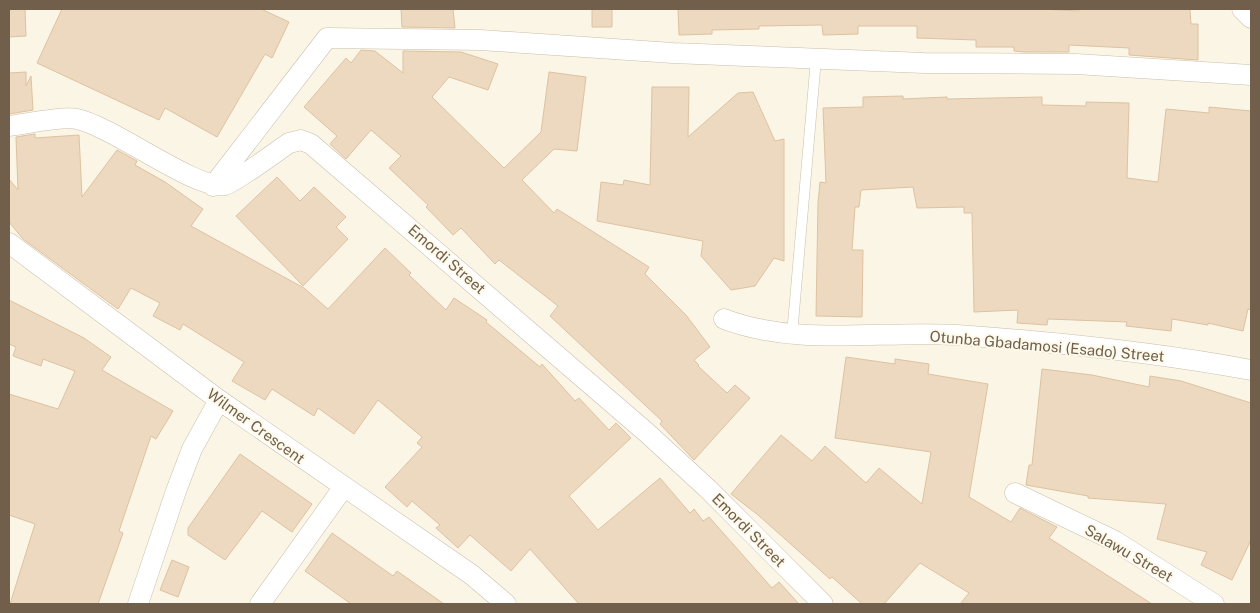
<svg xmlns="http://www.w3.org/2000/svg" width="1260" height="613" font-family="'Public Sans',sans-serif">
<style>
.building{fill:#edd9bf;stroke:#dec2a1}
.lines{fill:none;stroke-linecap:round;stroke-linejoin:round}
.lane-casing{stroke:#cbbeac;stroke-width:11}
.street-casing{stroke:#cbbeac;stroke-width:21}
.lane{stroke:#fff;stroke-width:10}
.street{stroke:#fff;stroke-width:20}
.labels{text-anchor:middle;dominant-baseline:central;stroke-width:4;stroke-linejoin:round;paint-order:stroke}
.street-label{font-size:15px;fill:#715f4c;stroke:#fdf9eb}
</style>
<rect width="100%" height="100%" fill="#faf5e5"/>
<!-- building -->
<path class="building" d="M9,9H25L26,36L9,37Z
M62,9H261L289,22L272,58L265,54L217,137L165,108L159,120L37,63Z
M401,9H453L455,28L402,27Z
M592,9H612V27H592Z
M678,9H1039L1079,11V9H1190L1191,24H1198V60L1129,55V48L1069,45V52H1024L1014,51V47H976V40L917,38V26H858V34L823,35L822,25L759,26V29L712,30V34L679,35Z
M361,50L375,51L403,73V51L461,52L498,64L488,90L449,77L432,97L504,168L541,132L549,72L586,77L577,151L554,149L522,180L554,213L557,209L649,267L645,274L686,315L710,347L694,360L699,365L698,366L727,393L735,385L750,398L694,460L660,424L662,421L550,316L558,306L499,260L495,264L461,228L453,235L426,207L428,205L389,168L401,156L371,130L346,159L330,144L337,136L304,107L346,58L351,63Z
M26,72V86L31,76L33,110L9,114V73Z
M652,87H689L688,137L738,93L753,92L775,141L784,139V261L774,258L755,286L731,290L701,256L703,241L597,221L601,182L623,185L624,180L650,185Z
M903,96V99L947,97V99L1042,97V105L1086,106V102L1129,103L1127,178L1158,182L1166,109L1209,113V107L1251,111V310L1248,309L1243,331L1208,323V325L1172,319L1171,331L1126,326L1127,322L1048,319L1047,325L1017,323L1018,310L974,312L972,213H964V207L917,208L913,187L861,190L859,207H855L852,250H863L862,317L816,316L818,203L820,182L826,183L823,108L863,107V97Z
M35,134V138L79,135L82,197L117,150L137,161L135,165L165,182L203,209L191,226L304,288L328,309L385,248L411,273L409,275L446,310L454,298L487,320L486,322L540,367L542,364L575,401L579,398L609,430L616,423L631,438L569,496L598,530L660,478L690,513L694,509L703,521L709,517L772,588L779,582L799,604H579L530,549L511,571L470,535L458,548L436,528L440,525L412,501L407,507L385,487L422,447L417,443L422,437L378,400L354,434L318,408L314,416L272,389L265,400L232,381L244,362L183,324L180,330L153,316L160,303L131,288L118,309L23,239L9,222V179L18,190L16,137Z
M277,177L300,201L314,187L346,217L336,227L348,239L303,286L236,216Z
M9,300L84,338L111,357L102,370L173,411L156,439L151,436L119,531L123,533L98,604H10L35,524L9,515V394L58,409L75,371L43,359L41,366L13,356L16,347L9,344Z
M846,357L895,364V359L929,364L928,374L988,384L969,497L1011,522L1020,508L1055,526L1057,527L1049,538L1152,604H960L969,593L920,563L884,604H862L832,577L830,579L758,515L731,494L781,435L812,461L825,446L866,483L879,468L922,504L931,452L835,438Z
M1042,369L1092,375L1149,387L1150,376L1181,381L1251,403V540L1232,580L1201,565L1207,552L1157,539L1166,504L1088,498V496L1026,485L1029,465H1032Z
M240,454L312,504L292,532L262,511L225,560L188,535V528Z
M332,533L393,576L397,571L444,604H351L305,571Z
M172,560L189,567L178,597L160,590Z"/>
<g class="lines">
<!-- lane casing -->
<g class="lane-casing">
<path id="lane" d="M792,335L816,59"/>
</g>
<!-- street casing -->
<g class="street-casing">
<path id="street" d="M1242,9L1251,18
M9,126C25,124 63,116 77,119C114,127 197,191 225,185C236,182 277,151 289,143L301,140L311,144L646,432L708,489L823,604
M213,186L327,38L480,40L673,53L924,63L1076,64L1251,75
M9,243L219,400L472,575L506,604
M724,319C798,347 879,330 957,335C1055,342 1155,352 1251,370
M1015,493L1115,541L1214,604
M138,604L176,491L192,449L219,400
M260,604L343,488"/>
</g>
<!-- lane -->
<use href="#lane" class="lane"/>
<!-- street -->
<use href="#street" class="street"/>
</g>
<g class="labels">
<!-- street labels -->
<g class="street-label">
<text transform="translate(447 259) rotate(41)">Emordi Street</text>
<text transform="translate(1047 346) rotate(5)">Otunba Gbadamosi (Esado) Street</text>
<text transform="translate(256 426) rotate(36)">Wilmer Crescent</text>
<text transform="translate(749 530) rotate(45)">Emordi Street</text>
<text transform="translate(1129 553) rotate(30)">Salawu Street</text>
</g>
</g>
<!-- border -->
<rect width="1260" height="613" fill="none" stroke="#715f4c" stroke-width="20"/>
</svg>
